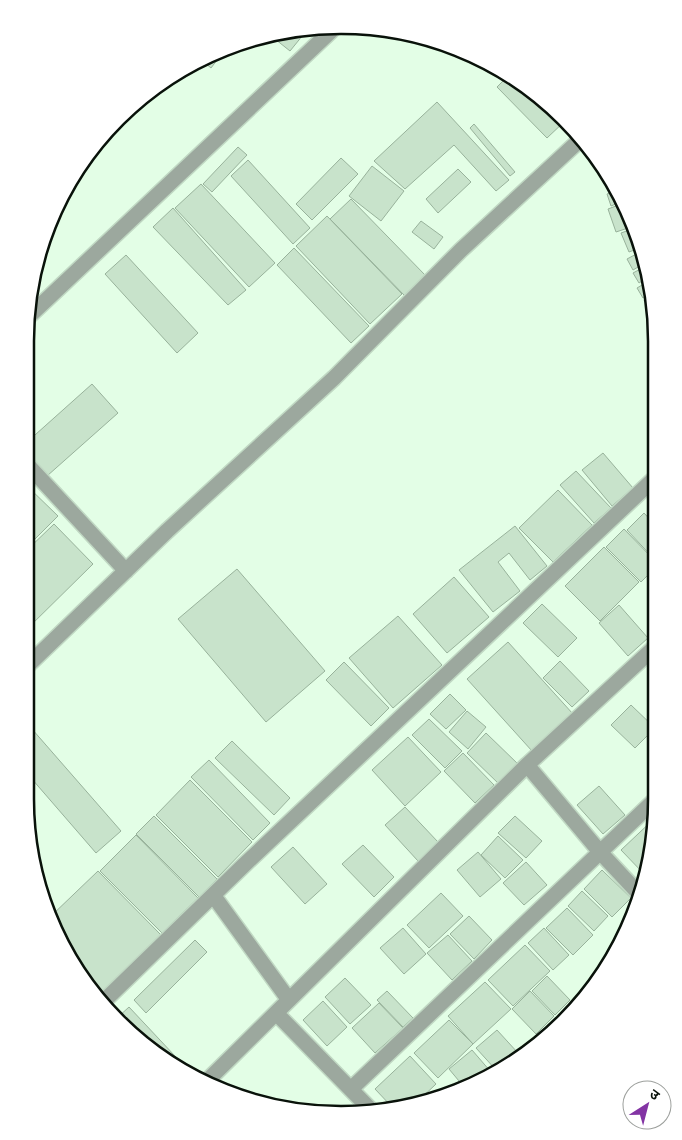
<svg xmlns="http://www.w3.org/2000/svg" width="682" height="1140" font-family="'Public Sans','Noto Sans Devanagari',sans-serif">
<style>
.building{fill:#c8e3cb;stroke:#98b29b}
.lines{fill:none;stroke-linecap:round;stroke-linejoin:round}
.minor-casing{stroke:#c0d8c3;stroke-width:18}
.minor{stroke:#9ca89e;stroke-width:15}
.rim{fill:none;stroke:#09120a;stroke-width:2.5}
</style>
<rect width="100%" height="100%" fill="#e3fee6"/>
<!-- building -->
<path class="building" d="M280,31H297L303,35L290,51L270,35Z
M220,56L211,68L204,62Z
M509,75L517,78L565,121L547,138L497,87Z
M437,102L509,180L496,191L454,145L405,189L374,161Z
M474,124L515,172L510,176L470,128Z
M238,147L247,155L212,192L203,184Z
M593,153L606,171L600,174Z
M341,158L358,174L312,220L296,204Z
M248,160L310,228L293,244L231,176Z
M372,166L404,191L381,221L349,196Z
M458,169L471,182L438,213L426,199Z
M609,175L617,188L609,191L603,178Z
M201,184L275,263L249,287L175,208Z
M618,190L623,201L611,206L607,194Z
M351,199L426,276L405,296L330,219Z
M624,203L634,226L616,232L608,209Z
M173,208L246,290L228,305L153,227Z
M327,216L402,294L370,324L296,246Z
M421,221L443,237L434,249L412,232Z
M635,228L642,247L629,252L621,233Z
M294,248L369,326L351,343L277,265Z
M642,251L645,263L633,270L627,259Z
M126,255L198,333L177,353L105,274Z
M646,266L648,277L639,283L633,273Z
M649,281L651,293L643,298L637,288Z
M651,296L655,313L652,314L644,300Z
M92,384L118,413L47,476L26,452V443Z
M603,453L633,488L612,506L582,470Z
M576,471L611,508L594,523L560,485Z
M25,484L58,516L25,549Z
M558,490L592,525L553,562L519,528Z
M644,513L656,526V561L627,530Z
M54,524L93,564L25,631V552Z
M515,526L547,566L530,580L509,553L498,562L520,591L493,612L459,570Z
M624,529L656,562V567L641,582L606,547Z
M604,547L639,582L600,621L565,586Z
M237,569L325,671L266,722L178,619Z
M454,577L489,617L447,653L413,614Z
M542,604L577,638L558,657L523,623Z
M619,605L648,638L628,656L599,623Z
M398,616L442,665L393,708L349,658Z
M508,642L573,714L532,751L467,679Z
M560,661L589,691L572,707L543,678Z
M344,662L389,708L371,726L326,680Z
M450,694L466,710L446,729L430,714Z
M631,705L655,728L635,748L611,725Z
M467,711L486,727L468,749L449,732Z
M429,719L462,751L445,768L412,735Z
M25,721L121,831L96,853L25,771Z
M486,733L519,765L500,785L467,753Z
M408,737L441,772L405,806L372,770Z
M232,741L290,798L274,815L215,758Z
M463,753L494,785L475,803L444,771Z
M209,760L270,823L253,840L191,777Z
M190,780L252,842L218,877L156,815Z
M599,786L625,815L603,834L577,805Z
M405,807L438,842L418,861L385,825Z
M154,816L217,879L199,897L136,834Z
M515,816L542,841L526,858L498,833Z
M656,817V820L645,875L621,850Z
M136,835L198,898L162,933L100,871Z
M498,836L523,860L505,878L481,855Z
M363,845L394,877L374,897L342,864Z
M293,847L327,884L305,904L271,867Z
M478,852L501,879L480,897L457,870Z
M526,862L547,885L524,905L503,883Z
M602,870L631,898L612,917L584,889Z
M98,871L161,935L97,998L90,991L50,917Z
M582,891L608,916L594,931L568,906Z
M441,893L463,916L429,948L407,925Z
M567,908L593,935L573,955L546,928Z
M469,916L492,940L474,959L450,934Z
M403,928L426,954L404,974L380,948Z
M544,928L569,955L553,970L528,943Z
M448,935L472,961L452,980L427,953Z
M195,940L207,952L146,1013L134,1000Z
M525,945L550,971L513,1006L488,980Z
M547,976L570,1000L555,1015L532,991Z
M345,978L371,1005L350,1024L325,997Z
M485,982L511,1009L473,1044L448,1016Z
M387,991L413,1018L403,1027L377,1000Z
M530,991L554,1016L536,1034L512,1009Z
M323,1001L347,1027L327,1046L303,1020Z
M379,1003L403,1028L375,1053L352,1028Z
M129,1007L190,1072L149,1050L117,1018Z
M449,1020L473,1044L438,1078L414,1053Z
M497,1030L518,1053L496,1070L476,1048Z
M472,1050L491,1072L464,1087L449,1069Z
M410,1056L436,1084L416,1103L392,1107L375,1089Z"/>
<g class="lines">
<!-- minor casing -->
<g class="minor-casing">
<path id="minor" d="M26,319L331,31
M25,462L126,571
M25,668L167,531L334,378L461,250L582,138
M527,765L600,852L641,896
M213,895L289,1000
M102,1003L243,866L656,477
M276,1013L371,1110
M207,1081L527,765L656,646
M352,1088L656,799"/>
</g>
<!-- minor -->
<use href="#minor" class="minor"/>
</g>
<!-- crop -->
<path d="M0 0H682V1140H0ZM341 34H341A307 307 0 0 1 648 341V799A307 307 0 0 1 341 1106H341A307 307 0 0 1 34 799V341A307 307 0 0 1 341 34Z" fill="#fff" fill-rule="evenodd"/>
<path class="rim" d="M341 34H341A307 307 0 0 1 648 341V799A307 307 0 0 1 341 1106H341A307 307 0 0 1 34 799V341A307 307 0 0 1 341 34Z"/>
<!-- north arrow -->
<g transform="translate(647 1105) rotate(36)"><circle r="24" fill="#ffffff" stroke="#9da09d"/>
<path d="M0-4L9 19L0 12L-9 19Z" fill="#8334a4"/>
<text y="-8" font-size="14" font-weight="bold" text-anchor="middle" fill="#09120a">उ</text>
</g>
</svg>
